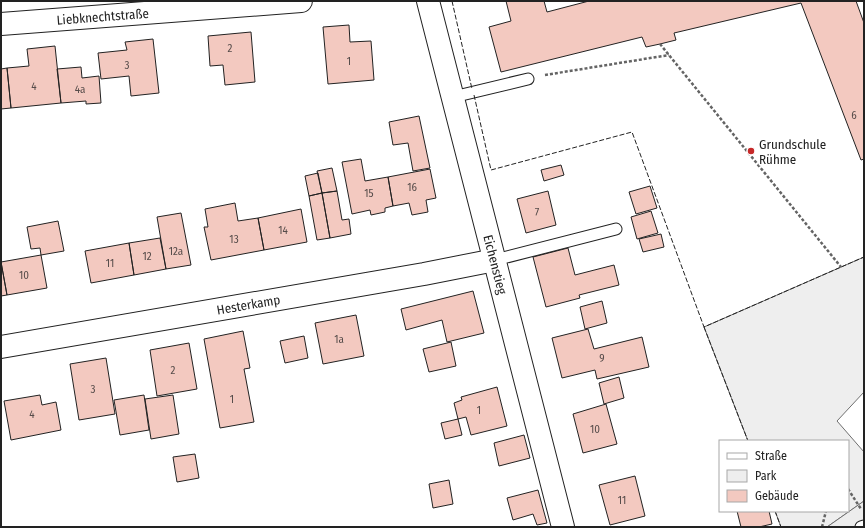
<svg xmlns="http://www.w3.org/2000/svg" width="865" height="528" font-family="'Fira Sans Condensed',sans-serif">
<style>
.green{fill:#eee;stroke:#6f6f6f}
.parking{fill:#ededed;stroke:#6f6f6f}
.building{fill:#f3c9c0;stroke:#222}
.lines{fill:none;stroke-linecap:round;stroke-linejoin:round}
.lane-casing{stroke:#222;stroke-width:13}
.street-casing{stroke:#222;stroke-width:24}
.path{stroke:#646464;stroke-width:2.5;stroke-dasharray:3 2;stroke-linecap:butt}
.lane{stroke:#fff;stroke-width:11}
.street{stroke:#fff;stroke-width:22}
.fence{stroke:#222;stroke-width:1;stroke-dasharray:5 2;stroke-linecap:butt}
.poi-dot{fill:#c62828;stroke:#fff;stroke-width:1.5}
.labels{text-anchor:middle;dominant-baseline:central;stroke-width:3;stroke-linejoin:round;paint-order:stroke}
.number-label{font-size:11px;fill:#564c4a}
.street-label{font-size:13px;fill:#222;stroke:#fff}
.poi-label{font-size:13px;fill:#222;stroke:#fff;text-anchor:start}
</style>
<rect width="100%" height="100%" fill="#fff"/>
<!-- green -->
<path class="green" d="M864,257V392L837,421L864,452V501L827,527H781L775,511H848V441H748L704,327Z"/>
<!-- parking -->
<path class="parking" d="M864,501V527H827Z"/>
<!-- building -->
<path class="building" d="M506,1H544L547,12L589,1H856L864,23V159L861,160L801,3L674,33L676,40L660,44L646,47L642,37L501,72L489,27L511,21Z
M349,25L350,42L371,41L374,80L328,84L323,27Z
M251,32L255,82L225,85L223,65L210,66L208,36Z
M153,39L159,93L131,96L129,76L101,79L98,53L127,50L125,42Z
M55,46L61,103L11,108L7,68L29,66L27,49Z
M81,67L82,78L99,76L101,103L86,104V101L61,103L57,69Z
M7,68L11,108L1,109V69Z
M419,116L430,168L413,171L408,143L393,145L389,122Z
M361,159L365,181L388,177L393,206L385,208V212L371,215L370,210L352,214L342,162Z
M561,165L564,175L544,181L541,170Z
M332,168L337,191L322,193L317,171Z
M430,169L436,198L426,200L428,212L412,215L409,203L393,206L388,177Z
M318,173L322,193L309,196L305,176Z
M650,186L657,208L636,214L629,192Z
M337,191L342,220L349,219L351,234L330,238L322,193Z
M548,191L556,225L526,233L517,199Z
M322,193L330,238L317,240L309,196Z
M235,203L238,221L258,218L264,250L211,260L204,227H208L205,209Z
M301,209L307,242L264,250L258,218Z
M651,211L658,233L637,239L631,217Z
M181,213L191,265L166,269L157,217Z
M58,221L64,251L41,255L40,248L31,249L27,227Z
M661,234L664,247L643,252L639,239Z
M160,238L166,269L134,275L129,243Z
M129,243L134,275L91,283L85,251Z
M568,248L575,275L614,265L619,285L579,295L580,298L546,307L533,257Z
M41,255L47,288L7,295L1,262Z
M1,262L7,295L1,296Z
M473,291L484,333L447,342L442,320L406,330L401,309Z
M602,301L607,323L585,329L580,307Z
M356,315L364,356L323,364L315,323Z
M588,329L594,349L642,337L649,367L597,379L595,370L562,378L552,338Z
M243,331L250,368L244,369L254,422L220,428L204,339Z
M304,336L308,358L285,363L280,341Z
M451,342L456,366L429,372L423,349Z
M189,343L197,389L157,396L150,350Z
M106,358L115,414L79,420L70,364Z
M619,377L624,398L604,404L599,383Z
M497,387L507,426L471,435L466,417L458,419L454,403L462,400L461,397Z
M40,395L42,405L56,402L61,430L11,440L4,401Z
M144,395L149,430L120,435L114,400Z
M173,395L179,434L151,439L145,399Z
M606,404L617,444L583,453L573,414Z
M458,419L462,435L445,439L441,423Z
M524,435L530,458L499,466L494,443Z
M195,454L199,478L177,482L173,457Z
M635,476L645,516L610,525L599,485Z
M449,480L453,504L433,508L429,484Z
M538,490L547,523L537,525L533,514L513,520L507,498Z
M737,511H769L772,524L759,527H741Z"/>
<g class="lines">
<!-- lane casing -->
<g class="lane-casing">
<path id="lane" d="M453,97L528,79
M495,260L616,229
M861,527L864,526"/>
</g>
<!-- street casing -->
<g class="street-casing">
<g id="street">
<path id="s1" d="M428,1L563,527"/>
<path id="s2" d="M1,24L301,1"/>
<path id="s3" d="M1,347L424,274L495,260"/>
</g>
</g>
<!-- path -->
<path class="path" d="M660,44L841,267
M545,75L669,55
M848,489L861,509
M822,527L826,511"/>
<!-- lane -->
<use href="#lane" class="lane"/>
<!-- street -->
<use href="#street" class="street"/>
<!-- fence -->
<path class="fence" d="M452,1L472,89
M474,95L491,170L632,132L704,327L864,257
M704,327L748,441
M775,511L781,527"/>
</g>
<!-- markers -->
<circle class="poi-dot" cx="751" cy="151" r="4"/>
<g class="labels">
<!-- number labels -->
<g class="number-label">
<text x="230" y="48">2</text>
<text x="349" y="61">1</text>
<text x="127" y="65">3</text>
<text x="34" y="86">4</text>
<text x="80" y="89">4a</text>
<text x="854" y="115">6</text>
<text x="412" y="187">16</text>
<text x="369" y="193">15</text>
<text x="537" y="212">7</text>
<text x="283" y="230">14</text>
<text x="234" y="239">13</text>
<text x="176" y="251">12a</text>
<text x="147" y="256">12</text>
<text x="110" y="263">11</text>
<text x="24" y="275">10</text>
<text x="339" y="339">1a</text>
<text x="602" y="358">9</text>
<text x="173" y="370">2</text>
<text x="93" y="389">3</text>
<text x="232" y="399">1</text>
<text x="479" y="410">1</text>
<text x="32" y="414">4</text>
<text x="595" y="429">10</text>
<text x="622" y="500">11</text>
</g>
<!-- street labels -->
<g class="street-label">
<text stroke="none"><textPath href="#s2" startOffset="102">Liebknechtstraße</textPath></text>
<text stroke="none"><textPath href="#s1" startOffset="272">Eichenstieg</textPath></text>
<text stroke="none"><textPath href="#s3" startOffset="251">Hesterkamp</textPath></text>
</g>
<!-- poi labels -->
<g class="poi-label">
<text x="759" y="144">Grundschule<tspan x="759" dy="15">Rühme</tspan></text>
</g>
</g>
<!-- border -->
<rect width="865" height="528" fill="none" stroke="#222222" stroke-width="4"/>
<!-- legend -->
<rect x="719" y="440" width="130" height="72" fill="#ffffff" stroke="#a7a7a7"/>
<rect x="727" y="453" width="20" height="6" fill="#ffffff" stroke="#a7a7a7"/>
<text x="755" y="460" font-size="12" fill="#222222">Straße</text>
<rect x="727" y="470" width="20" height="12" fill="#eeeeee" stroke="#a7a7a7"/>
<text x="755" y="480" font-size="12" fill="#222222">Park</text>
<rect x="727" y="490" width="20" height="12" fill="#f3c9c0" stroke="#a7a7a7"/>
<text x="755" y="500" font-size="12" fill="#222222">Gebäude</text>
</svg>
